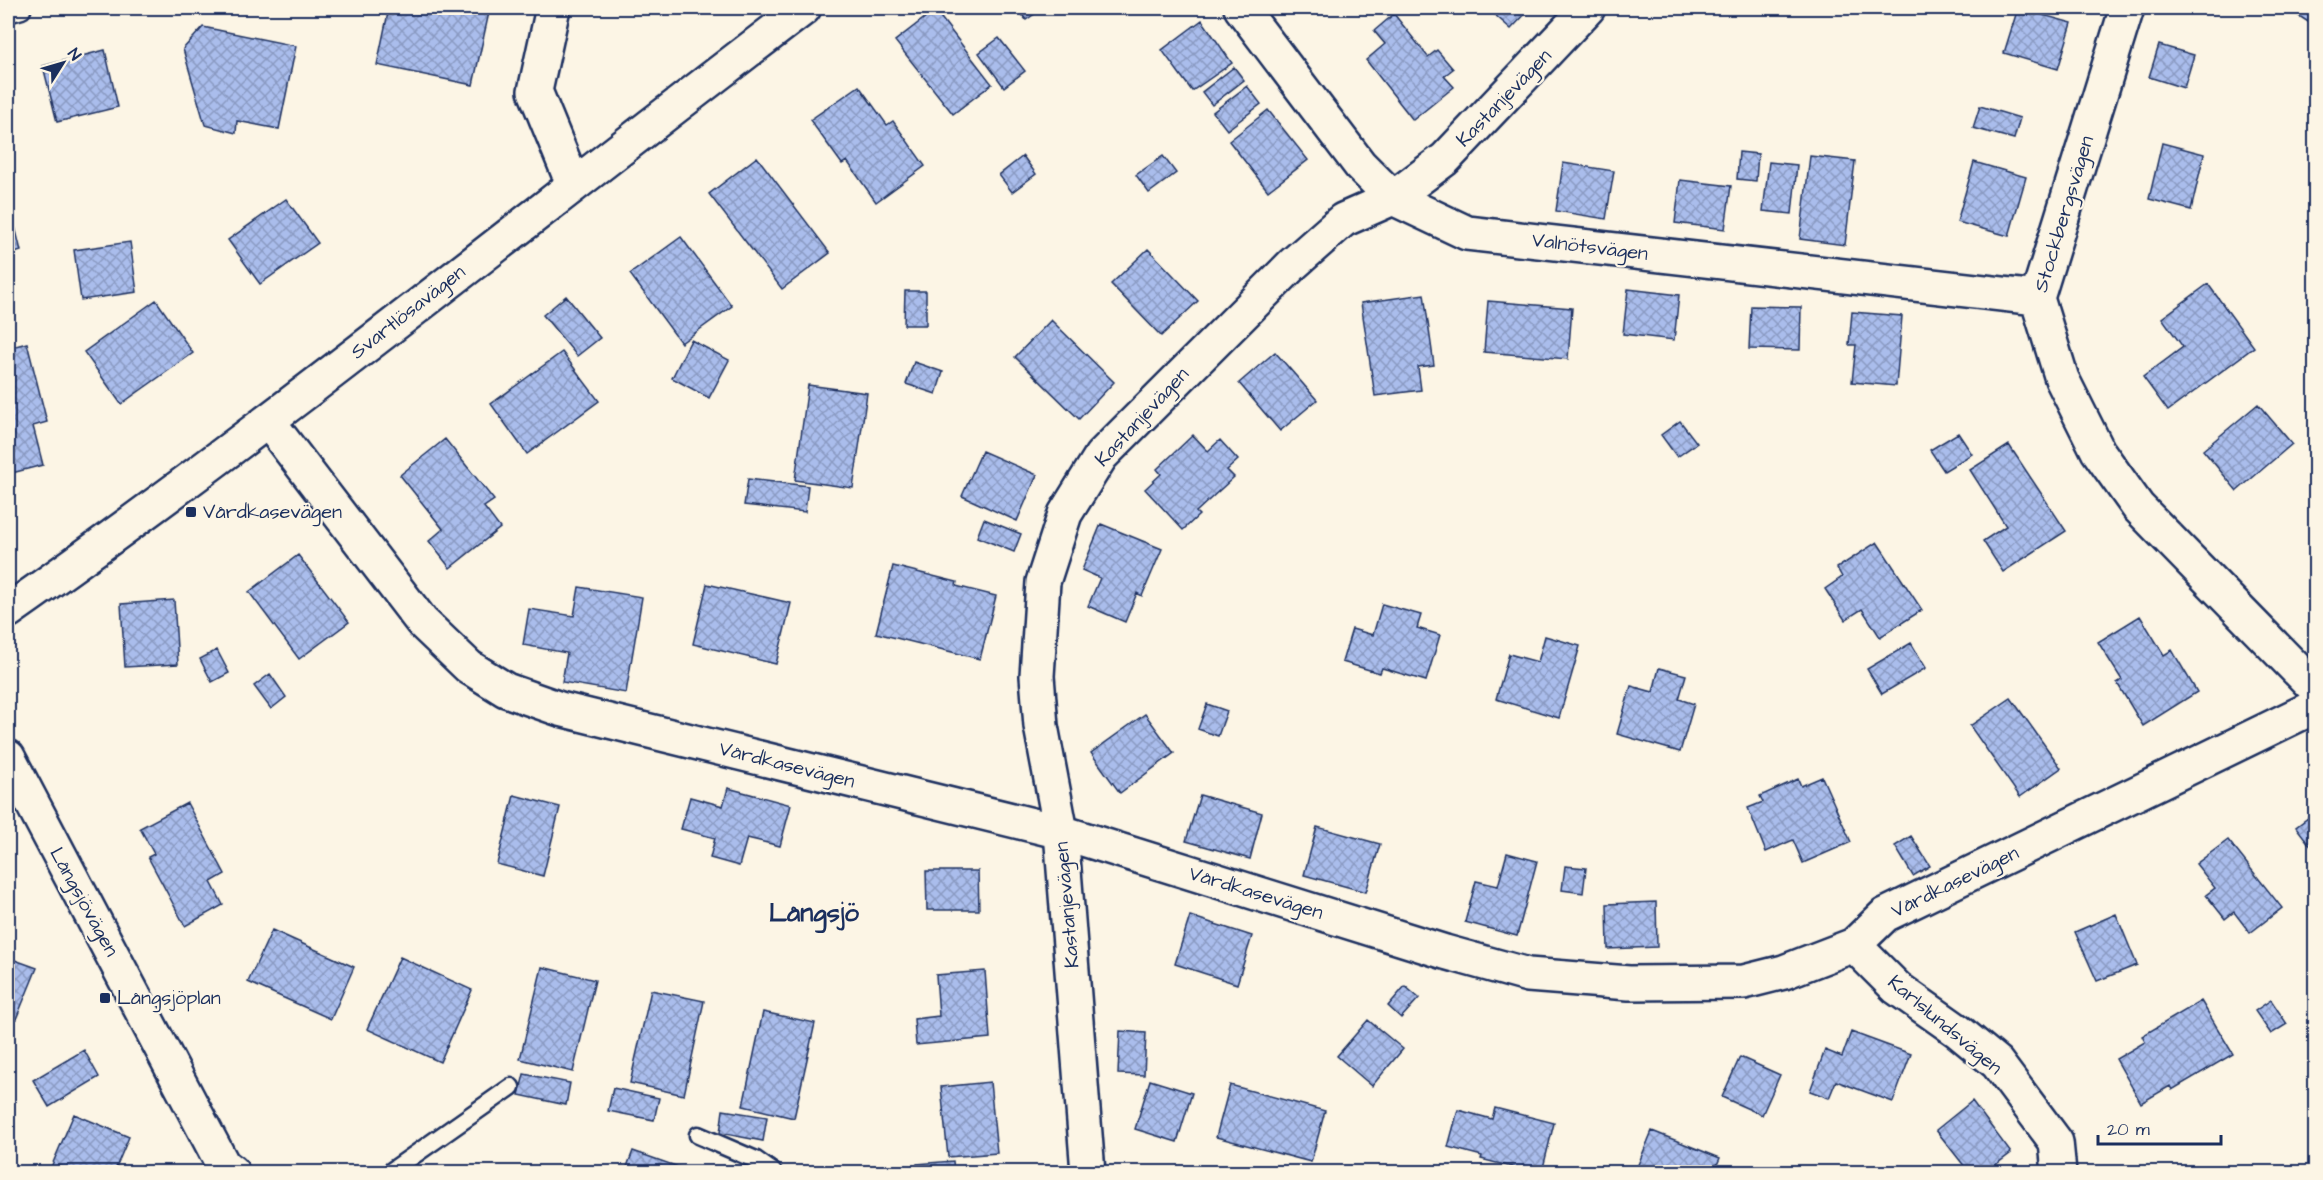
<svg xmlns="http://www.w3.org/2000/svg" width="2323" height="1180" font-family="'Architects Daughter',sans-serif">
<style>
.building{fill:url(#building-cross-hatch);stroke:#1b2f5e;stroke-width:1.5}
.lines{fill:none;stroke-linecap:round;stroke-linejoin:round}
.service-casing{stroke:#1b2f5e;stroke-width:21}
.minor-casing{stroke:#1b2f5e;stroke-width:38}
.tertiary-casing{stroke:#1b2f5e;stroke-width:38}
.service{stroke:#fcf5e5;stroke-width:16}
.minor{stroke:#fcf5e5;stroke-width:33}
.tertiary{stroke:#fcf5e5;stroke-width:33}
.poi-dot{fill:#1b2f5e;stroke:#fcf5e5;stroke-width:2}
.labels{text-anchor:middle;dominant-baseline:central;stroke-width:4.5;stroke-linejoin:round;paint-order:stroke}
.street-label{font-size:20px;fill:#1b2f5e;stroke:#fcf5e5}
.poi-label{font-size:20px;fill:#1b2f5e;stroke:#fcf5e5;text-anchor:start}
.district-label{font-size:26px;font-weight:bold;fill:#1b2f5e;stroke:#fcf5e5}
</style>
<defs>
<pattern id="building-cross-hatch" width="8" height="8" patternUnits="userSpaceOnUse" patternTransform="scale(1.5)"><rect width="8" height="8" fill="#aabdec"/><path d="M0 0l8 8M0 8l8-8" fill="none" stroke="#8a9ac2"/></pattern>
</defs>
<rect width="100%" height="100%" fill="#fcf5e5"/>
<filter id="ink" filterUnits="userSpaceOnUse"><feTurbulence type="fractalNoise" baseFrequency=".0167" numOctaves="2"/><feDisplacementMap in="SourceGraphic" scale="12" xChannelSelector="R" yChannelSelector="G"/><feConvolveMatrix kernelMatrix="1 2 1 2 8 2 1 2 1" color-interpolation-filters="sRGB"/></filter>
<g filter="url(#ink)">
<!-- building -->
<path class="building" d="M389,8H490L473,85L377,65Z
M1017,8H1043L1026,20Z
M1487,8H1531L1511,29Z
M2018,8L2072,23L2058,69L2004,53Z
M2301,8H2316V27L2296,14Z
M935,10L992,84L953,114L895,41Z
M1394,14L1428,57L1437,50L1453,69L1444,76L1454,87L1413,120L1366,60L1385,44L1374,31Z
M1202,20L1232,63L1192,91L1162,50Z
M203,27L296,46L279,129L237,121L236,133L205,125L183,49Z
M999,38L1025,71L1004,87L979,53Z
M2159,45L2194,55L2184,88L2149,77Z
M105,50L118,107L57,122L43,66Z
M1234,67L1244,80L1212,105L1202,92Z
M859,86L887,125L893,121L925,166L876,202L847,161L842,164L810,120Z
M1247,86L1261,104L1227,130L1213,112Z
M1980,106L2020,118L2014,139L1973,128Z
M1268,110L1308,160L1268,191L1229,141Z
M2162,143L2204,154L2191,210L2149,199Z
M1739,152L1758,154L1756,181L1737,179Z
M1023,156L1036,174L1012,192L999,175Z
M1163,156L1176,173L1149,193L1136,175Z
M1810,156L1855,161L1845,245L1800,239Z
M757,157L830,253L782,289L709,194Z
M1769,162L1797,165L1792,214L1763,211Z
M1974,162L2026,177L2009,236L1957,222Z
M1563,163L1614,171L1606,219L1556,211Z
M1680,180L1731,186L1725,229L1675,223Z
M8,198L21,251L8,255Z
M286,199L318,243L260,284L228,240Z
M681,237L732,306L681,343L630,274Z
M130,242L137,292L81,300L74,250Z
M1148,249L1198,301L1161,336L1111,284Z
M2208,284L2254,347L2168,411L2143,377L2183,347L2162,318Z
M1628,289L1679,295L1674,340L1623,334Z
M905,291H926V325H904Z
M1424,294L1434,365L1418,367L1421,390L1375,396L1361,303Z
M566,296L600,338L577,356L543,315Z
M156,300L193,353L121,404L84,352Z
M1488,301L1572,308L1568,359L1484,352Z
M1751,306L1801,307L1800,350L1749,349Z
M1852,312L1902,316L1896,386L1852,382L1856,345H1849Z
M1051,320L1114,382L1079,419L1015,357Z
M691,340L729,360L709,398L672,378Z
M27,343L47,422L33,426L43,465L8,474V348Z
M562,352L599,401L527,454L491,404Z
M1275,352L1317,400L1280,431L1239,383Z
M914,362L943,372L936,394L906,384Z
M808,385L867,393L853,488L795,480Z
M2258,404L2292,444L2237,491L2203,450Z
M1680,421L1697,443L1677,457L1661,435Z
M1958,433L1972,454L1944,471L1930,450Z
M1193,435L1208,451L1220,440L1238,460L1227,470L1234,477L1196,512L1199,515L1183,530L1145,489L1161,474L1157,469Z
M445,439L494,500L484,507L500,528L450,568L429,541L443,529L400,475Z
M2009,445L2066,531L2003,572L1983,541L2006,526L1970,470Z
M982,451L1037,475L1017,521L962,496Z
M748,479L808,486L805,512L744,505Z
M984,519L1021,534L1014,552L977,537Z
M1101,524L1162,549L1142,596L1137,593L1125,622L1088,606L1100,578L1082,570Z
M1877,542L1922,610L1880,637L1862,609L1845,620L1825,589L1842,577L1837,568Z
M298,555L349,622L299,659L249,592Z
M893,566L957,582L956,586L996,596L980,659L876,633Z
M707,584L791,603L776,664L693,644Z
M579,587L642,597L626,693L562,682L567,653L523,645L529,609L574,616Z
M174,600L178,664L125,667L121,604Z
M1382,604L1421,615L1417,628L1440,635L1426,681L1382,668L1380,673L1342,662L1352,629L1373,635Z
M2140,616L2164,655L2172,650L2197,692L2143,726L2117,683L2122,680L2098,642Z
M1545,636L1580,646L1559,718L1496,699L1509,654L1538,662Z
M1911,643L1926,668L1882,694L1867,669Z
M217,650L229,673L212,682L200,659Z
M1659,668L1686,675L1679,699L1694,704L1680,752L1617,734L1631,686L1653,692Z
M270,674L286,697L271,709L254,686Z
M2011,698L2061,768L2020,797L1970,726Z
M1207,704L1227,711L1218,736L1198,729Z
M1145,714L1174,753L1120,793L1091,753Z
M1822,777L1851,842L1803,863L1793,840L1766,852L1748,808L1763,802L1760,796L1798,779L1801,786Z
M728,788L791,805L780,846L747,838L739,866L710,858L715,838L681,829L690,797L723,806Z
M514,795L560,807L543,876L497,864Z
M1200,795L1262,813L1250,859L1186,841Z
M187,803L225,874L211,882L223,905L185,926L148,857L154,854L140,828Z
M2316,812V853L2296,827Z
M1317,827L1380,844L1366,892L1304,875Z
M1911,836L1930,866L1913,876L1895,846Z
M2228,840L2282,908L2250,933L2234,912L2225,919L2206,895L2215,888L2196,864Z
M1507,853L1537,861L1517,936L1465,922L1476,881L1498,886Z
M1565,866L1586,868L1583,893L1562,890Z
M926,871H978L979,910H927Z
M1656,902L1657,947L1608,949L1607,904Z
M2116,914L2137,965L2097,981L2075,932Z
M1190,916L1252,936L1237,984L1175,964Z
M272,930L354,967L331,1019L248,982Z
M400,957L472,990L440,1062L367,1029Z
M12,959L37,968L16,1019L8,1016V971Z
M542,967L595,980L573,1072L520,1059Z
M985,971L990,1038L916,1045L914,1019L939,1016L936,975Z
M1405,986L1419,998L1401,1018L1388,1006Z
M651,990L704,1001L684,1095L630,1083Z
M2316,991V1004L2310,994Z
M2271,1000L2287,1024L2271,1034L2255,1011Z
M2201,1001L2233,1054L2172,1090L2170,1086L2141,1103L2116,1059L2145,1042L2142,1036Z
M763,1012L815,1023L794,1118L743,1106Z
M1368,1020L1403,1049L1372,1086L1337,1056Z
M1120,1031L1146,1033L1144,1075L1118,1074Z
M1851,1032L1911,1054L1893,1102L1836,1081L1829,1098L1810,1091L1825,1050L1842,1057Z
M84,1050L99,1077L49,1107L33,1080Z
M1740,1057L1780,1075L1762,1115L1722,1097Z
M524,1074L570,1083L566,1105L519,1095Z
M1150,1080L1192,1093L1177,1142L1135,1129Z
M990,1082L997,1153L948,1157L941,1087Z
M1230,1085L1325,1111L1311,1162L1216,1137Z
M613,1088L659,1098L654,1120L608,1111Z
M1972,1101L2011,1153L1986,1172H1969L1936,1130Z
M1495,1108L1554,1123L1542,1172H1531L1481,1159L1482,1156L1448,1147L1458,1110L1492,1119Z
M723,1110L767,1117L763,1141L720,1133Z
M74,1114L129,1137L114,1172H49Z
M1652,1131L1720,1158L1714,1172H1635Z
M633,1151L690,1171L689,1172H625Z
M953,1161L954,1172H918L917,1164Z"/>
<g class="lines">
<!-- service casing -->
<g class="service-casing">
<path id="service" d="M8,14L22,10
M698,1135L756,1160L773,1172
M390,1172L511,1087"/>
</g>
<!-- minor casing -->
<g class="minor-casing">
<path id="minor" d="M553,8L535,91L573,184
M1241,8L1360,165L1393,198L1467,233L2037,298
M2127,8L2037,298L2062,379L2098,451L2138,507L2316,689
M268,421L422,622L469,667L506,690L560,709L1061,832L1445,952L1528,975L1629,983L1744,982L1784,972L1854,945L1885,915L2316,706
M1854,945L1897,988L1958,1031L1997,1063L2056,1142L2059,1172
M1088,1172L1061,832L1041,726L1037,676L1043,582L1065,514L1101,456L1293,264L1343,220L1393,198L1445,159L1588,8"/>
</g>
<!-- tertiary casing -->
<g class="tertiary-casing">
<path id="tertiary" d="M8,611C280,420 539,209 804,8
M8,757L223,1165L232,1172"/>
</g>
<!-- service -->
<use href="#service" class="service"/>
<!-- minor -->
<use href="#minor" class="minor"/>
<!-- tertiary -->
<use href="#tertiary" class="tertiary"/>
</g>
</g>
<!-- markers -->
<g class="poi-dot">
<rect x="185" y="506" width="12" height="12" rx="3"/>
<rect x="99" y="992" width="12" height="12" rx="3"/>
</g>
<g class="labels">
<!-- street labels -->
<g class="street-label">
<text transform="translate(1504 98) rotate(-46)">Kastanjevägen</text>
<text transform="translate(2064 214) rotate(-73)">Stockbergsvägen</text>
<text transform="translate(1590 247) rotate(7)">Valnötsvägen</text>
<text transform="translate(408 312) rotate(-38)">Svartlösavägen</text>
<text transform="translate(1142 417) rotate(-47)">Kastanjevägen</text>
<text transform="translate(787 765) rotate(14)">Vårdkasevägen</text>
<text transform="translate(1955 882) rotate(-26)">Vårdkasevägen</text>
<text transform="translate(1256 893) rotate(17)">Vårdkasevägen</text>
<text transform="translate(84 902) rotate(61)">Långsjövägen</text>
<text transform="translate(1067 905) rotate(-95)">Kastanjevägen</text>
<text transform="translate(1945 1025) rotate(40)">Karlslundsvägen</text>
</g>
<!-- poi labels -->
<g class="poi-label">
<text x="203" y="512">Vårdkasevägen</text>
<text x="117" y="998">Långsjöplan</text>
</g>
<!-- district labels -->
<g class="district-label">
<text x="814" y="913">Långsjö</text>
</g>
</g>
<!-- margin -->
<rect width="2323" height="1180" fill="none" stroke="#fcf5e5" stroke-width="30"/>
<rect x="15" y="15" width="2293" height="1150" fill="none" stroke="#1b2f5e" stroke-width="2" filter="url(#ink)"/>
<!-- north arrow -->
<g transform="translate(63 63) rotate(53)" stroke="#fcf5e5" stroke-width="4.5" paint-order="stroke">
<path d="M0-4.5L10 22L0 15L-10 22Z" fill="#1b2f5e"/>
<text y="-9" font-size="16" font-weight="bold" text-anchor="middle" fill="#1b2f5e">N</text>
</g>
<!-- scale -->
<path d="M2098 1135v9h123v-9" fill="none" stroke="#1b2f5e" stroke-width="3"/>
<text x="2107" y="1135" font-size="18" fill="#1b2f5e" stroke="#fcf5e5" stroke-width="4.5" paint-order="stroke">20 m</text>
</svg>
